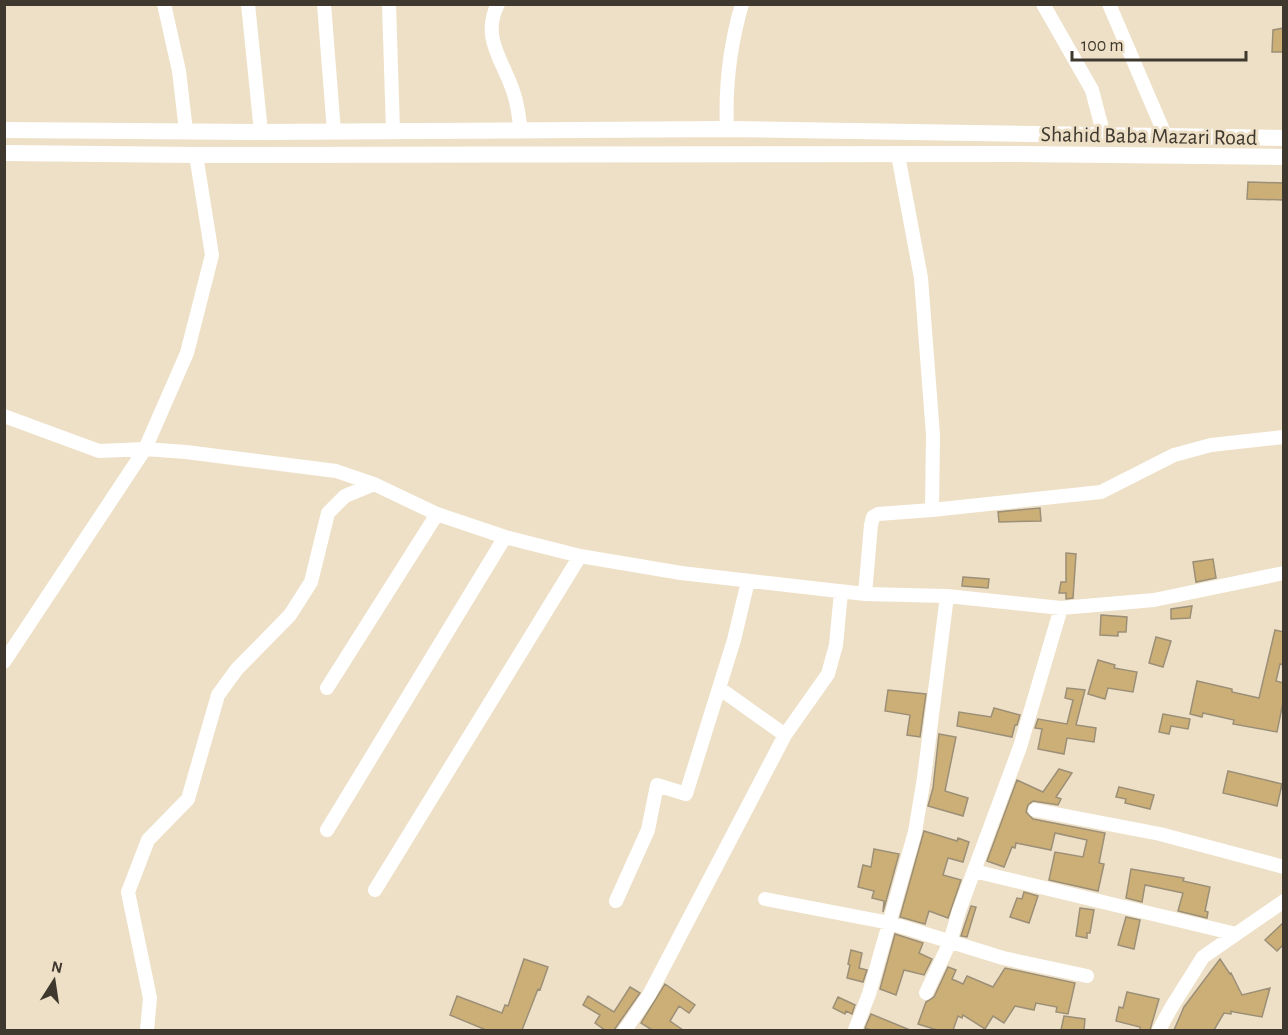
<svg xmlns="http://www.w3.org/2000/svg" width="1288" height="1035" font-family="'Alegreya Sans',sans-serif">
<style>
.building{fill:#ccaf76;stroke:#9c8f77;stroke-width:1.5}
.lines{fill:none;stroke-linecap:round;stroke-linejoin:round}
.minor{stroke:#fff;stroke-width:14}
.major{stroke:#fff;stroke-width:16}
.labels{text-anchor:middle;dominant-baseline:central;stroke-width:6;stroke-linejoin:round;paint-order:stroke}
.street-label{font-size:22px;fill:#3e382e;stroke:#eee0c6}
</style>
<rect width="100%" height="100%" fill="#eee0c6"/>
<!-- building -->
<path class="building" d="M1284,28V52H1272L1273,30Z
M1248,182L1284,183V200L1247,199Z
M1040,508L1041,521L999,522L998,512Z
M1066,553L1076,554L1073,598L1066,599V593H1059L1061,582H1066Z
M1213,559L1216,578L1196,582L1193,562Z
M963,577L989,579L988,588L962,586Z
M1192,606L1190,618L1171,619V609Z
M1101,615L1127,617L1126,632H1118V636L1100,635Z
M1275,630L1284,632V665L1280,664L1276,681L1284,683V698L1277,732L1233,724L1234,720L1203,713L1202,717L1190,714L1197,681L1232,689V692L1259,698Z
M1156,637L1171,641L1163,667L1149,663Z
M1098,660L1115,665L1114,668L1137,672L1133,692L1108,688L1105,699L1088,694Z
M1067,688L1085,690L1076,725L1096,728L1094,742L1067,738L1064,754L1038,749L1042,729L1035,728L1038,719L1067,724L1073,700L1065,698Z
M888,690L926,694L920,737L907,735L910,715L885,711Z
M994,708L1020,715L1017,725H1015L1012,737L957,726L959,712L991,717Z
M1163,714L1190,719L1188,729L1171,726L1169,734L1159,732Z
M939,734L956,737L945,791L968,798L963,816L928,806L933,788Z
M1059,769L1072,773L1056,797L1061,799L1058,805L1033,801L1028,805L1026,812L1033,819L1105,833L1099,863L1104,864L1098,891L1049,880L1055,852L1083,857L1087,840L1055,833L1051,850L1016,843L1015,848L1012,847L1004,867L987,861L1017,780L1043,792Z
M1228,771L1282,784L1277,806L1223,793Z
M1119,787L1154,795L1150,809L1125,803L1126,799L1116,797Z
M924,831L957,841L958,838L969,842L963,862L948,858L943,875L961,880L948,918L929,911L925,924L900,917Z
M874,849L899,854L883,912L884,901L872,898L874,891L858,887L863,865L871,867Z
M1131,869L1184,878L1183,881L1210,887L1205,911L1208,912L1207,918L1178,911L1183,893L1145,885L1142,902L1126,898Z
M1024,892L1038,896L1029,923L1010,917L1017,898L1022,899Z
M971,906L976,907L967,937L961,936Z
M1080,908L1094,910L1090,933H1087V938L1076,936Z
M1126,917L1140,920L1134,949L1118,945Z
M1284,922V944L1277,951L1265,940Z
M895,934L923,943L919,953L932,959L924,975L904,970L896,995L880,989Z
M851,950L862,953L859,968L867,970L863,982L847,978L850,965L848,964Z
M524,959L548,967L540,990L538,989L522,1030H486L450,1015L457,996L502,1013L505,1005L508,1006Z
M1220,959L1230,974L1231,973L1242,995L1270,988L1262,1017L1234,1012L1231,1011V1014L1224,1013L1214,1030H1174L1184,1007Z
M948,967L956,970L952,979L963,984L967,976L993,987L1005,968L1075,983L1068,1014L1056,1012L1057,1007L1036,1003L1034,1010L1015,1006L1004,1023L993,1016L985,1029L963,1015L962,1018L958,1016L953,1030H937L918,1024L926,1002L934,997Z
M665,984L695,1005L689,1013L679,1006L670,1021L683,1030H652L641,1023Z
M630,987L640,993L614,1030H605L595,1023L600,1015L583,1005L588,996L614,1012Z
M1127,992L1159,999L1150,1030H1140V1027L1116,1021L1119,1007L1123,1008Z
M838,997L855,1005L852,1014L846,1011L845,1014L833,1008Z
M871,1014L910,1030H871L865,1028Z
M1064,1016L1085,1019L1084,1030H1061Z"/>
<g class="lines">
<!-- minor -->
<path class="minor" d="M164,4L179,71L186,131
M248,4L261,132
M324,4L334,132
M389,4L393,131
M498,4C480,38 505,63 514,94C518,106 519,119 521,131
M1043,4L1092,90L1104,136
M1109,4L1166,137
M727,129C725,87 730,45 742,4
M898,155L921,278L933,435L932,510
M4,416L99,451L145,449L186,452L336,471L374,484L437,514L505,537L580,556L681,573L865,594L947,596L1061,608L1154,600L1284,573
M865,594L871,525L873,517L878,514L932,510L1101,492L1174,455L1211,445L1284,437
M4,662L145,449L187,353L212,255L196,155
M327,688L437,514
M719,688L785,735
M1035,810L1160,834L1284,867
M327,830L505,537
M974,871L1236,934
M375,890L580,556
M765,899L890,923L1003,958L1087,976
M616,901L648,830L657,785L686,794L734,640L748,581
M926,993L950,942L959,911L1020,747L1061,608
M147,1030L150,998L128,892L148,840L188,799L218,695L237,669L290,615L311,582L328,513L345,496L374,484
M625,1030L649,995L785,735L828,674L836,645L841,592
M855,1030L869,994L915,832L924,778L947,596
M1159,1030L1171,1008L1203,957L1284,901"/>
<!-- major -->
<path class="major" d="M4,130L261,132L727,129L1284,138
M4,153L196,155L1017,154L1284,157"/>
</g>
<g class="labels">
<!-- street labels -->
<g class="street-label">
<text transform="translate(1149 136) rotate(1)">Shahid Baba Mazari Road</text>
</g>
</g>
<!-- border -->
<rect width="1288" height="1035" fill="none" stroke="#3e382e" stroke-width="12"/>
<!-- north arrow -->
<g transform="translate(54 981) rotate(12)" stroke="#eee0c6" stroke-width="4.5" paint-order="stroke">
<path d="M0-4.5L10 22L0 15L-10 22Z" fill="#3e382e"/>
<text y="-9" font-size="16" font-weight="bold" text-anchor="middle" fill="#3e382e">N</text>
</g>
<!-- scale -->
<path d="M1072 51v9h174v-9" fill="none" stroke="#3e382e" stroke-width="3"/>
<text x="1081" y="51" font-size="18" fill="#3e382e" stroke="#eee0c6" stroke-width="4.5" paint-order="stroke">100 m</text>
</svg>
